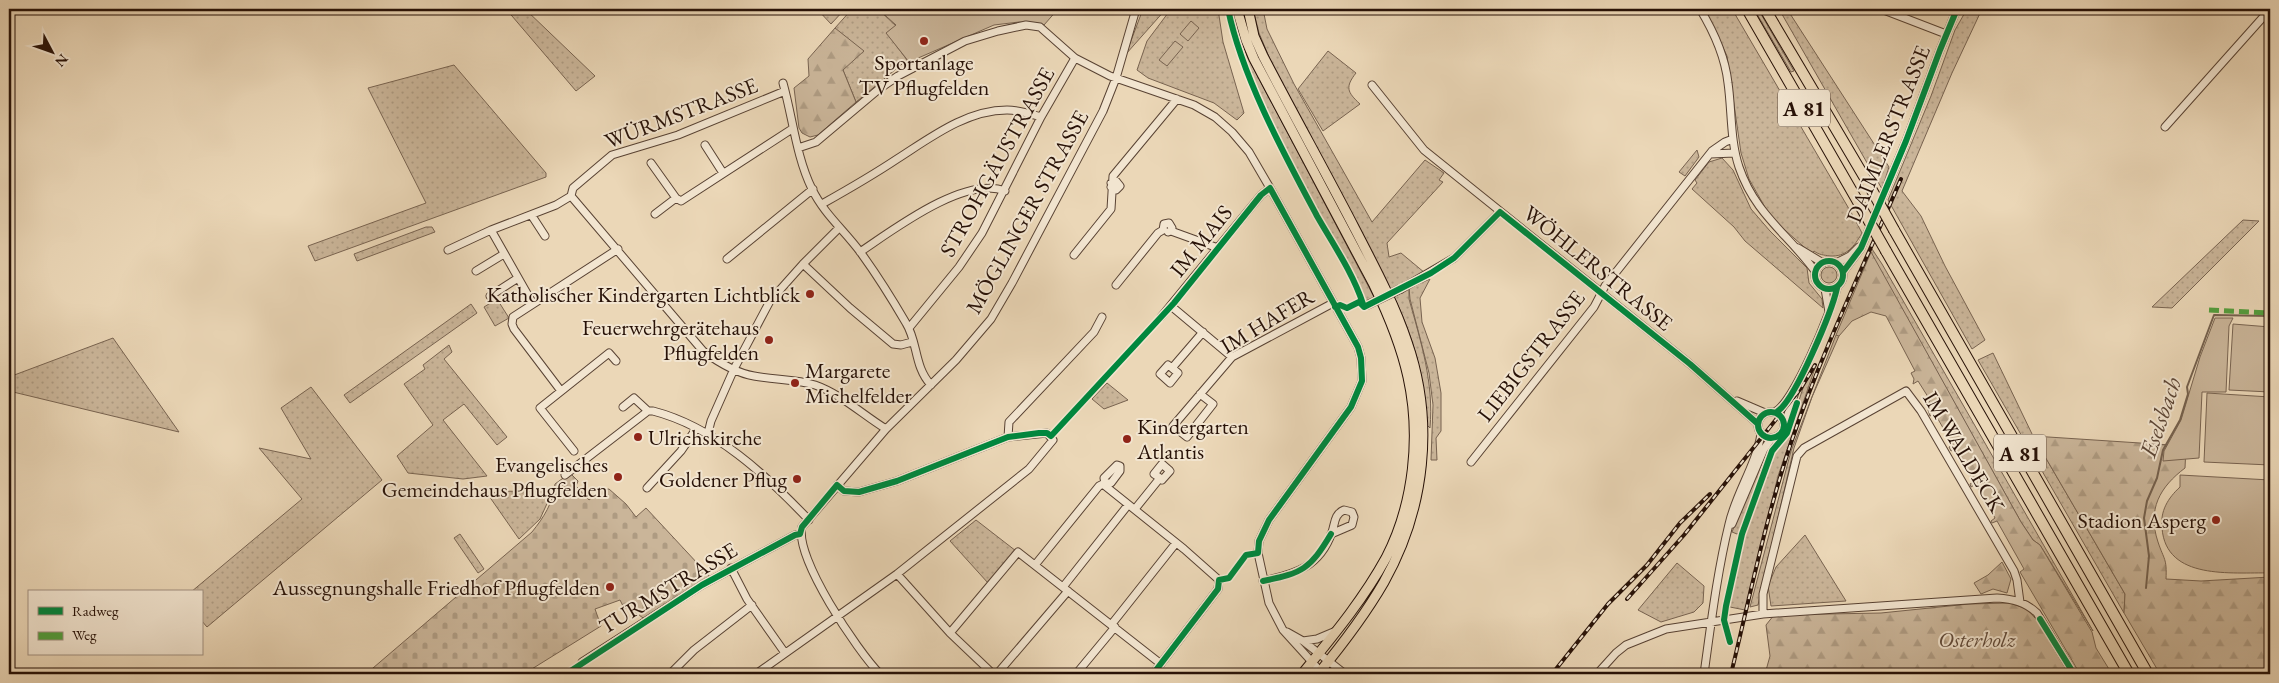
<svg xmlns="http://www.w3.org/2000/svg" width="2279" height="683" font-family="'EB Garamond',serif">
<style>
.green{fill:url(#green-dots);stroke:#786350}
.forest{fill:url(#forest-firs);stroke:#786350}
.cemetery{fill:url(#cemetery-stones);stroke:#786350}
.pitch{fill:#cab599;stroke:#786350}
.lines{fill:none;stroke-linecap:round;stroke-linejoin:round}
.stream{stroke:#74604d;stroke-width:2}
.minor-casing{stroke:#584233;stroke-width:9}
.major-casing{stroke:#271107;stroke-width:11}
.highway-casing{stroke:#271107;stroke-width:12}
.minor{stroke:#f2e5d0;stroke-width:7}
.major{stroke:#ebd7b7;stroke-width:9}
.highway{stroke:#ebd7b7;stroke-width:10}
.rail-casing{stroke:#271107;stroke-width:4}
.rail{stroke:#f2e5d0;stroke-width:2;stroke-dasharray:5.5;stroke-linecap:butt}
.minor-bridge-casing{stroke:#584233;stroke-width:9;stroke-linecap:butt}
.highway-bridge-casing{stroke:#271107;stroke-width:12;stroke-linecap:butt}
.minor-bridge{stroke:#f2e5d0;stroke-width:7}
.highway-bridge{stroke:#ebd7b7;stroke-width:10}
.quiet{stroke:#51a03d;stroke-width:5;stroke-dasharray:10 5;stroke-linecap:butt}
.cycleway-casing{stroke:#f2e5d0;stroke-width:9}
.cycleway{stroke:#00873e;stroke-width:6}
.poi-dot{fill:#8f2418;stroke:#f2e5d0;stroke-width:2}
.labels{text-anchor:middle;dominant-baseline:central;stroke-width:4;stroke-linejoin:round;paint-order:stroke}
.shield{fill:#f2e5d0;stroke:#645143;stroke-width:1}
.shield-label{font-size:21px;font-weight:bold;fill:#271107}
.poi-label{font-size:22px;fill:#271107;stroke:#f2e5d0;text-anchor:end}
.street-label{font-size:22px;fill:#271107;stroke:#f2e5d0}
.park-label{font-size:22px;font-style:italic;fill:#604a3a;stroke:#f2e5d0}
.water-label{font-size:24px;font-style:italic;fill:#5b4535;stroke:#f2e5d0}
</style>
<defs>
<pattern id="green-dots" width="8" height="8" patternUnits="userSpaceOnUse" patternTransform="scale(1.25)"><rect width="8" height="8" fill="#cab599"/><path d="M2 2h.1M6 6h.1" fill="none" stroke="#ae9b82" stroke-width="1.8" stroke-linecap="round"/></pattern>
<pattern id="forest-firs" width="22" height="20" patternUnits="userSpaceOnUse" patternTransform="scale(1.25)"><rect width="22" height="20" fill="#cab599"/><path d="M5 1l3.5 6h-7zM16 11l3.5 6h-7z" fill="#ae9b82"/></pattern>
<pattern id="cemetery-stones" width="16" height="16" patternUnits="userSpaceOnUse" patternTransform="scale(1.25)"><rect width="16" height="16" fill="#cab599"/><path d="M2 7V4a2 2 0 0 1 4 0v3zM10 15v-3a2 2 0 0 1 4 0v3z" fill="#ae9b82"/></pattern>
</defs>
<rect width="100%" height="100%" fill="#ebd7b7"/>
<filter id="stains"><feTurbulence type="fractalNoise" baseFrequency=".004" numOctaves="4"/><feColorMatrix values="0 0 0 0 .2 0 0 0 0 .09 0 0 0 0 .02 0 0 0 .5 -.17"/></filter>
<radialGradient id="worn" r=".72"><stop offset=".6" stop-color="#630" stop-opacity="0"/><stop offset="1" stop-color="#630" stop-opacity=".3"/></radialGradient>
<!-- green -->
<path class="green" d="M506,9H525L595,76L576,91Z
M817,9H845L831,24Z
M852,9H878L896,26L887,33L907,60L856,102L843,70L835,28Z
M1143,9H1166L1126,54Z
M1171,9H1218L1223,42L1244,113L1237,120L1214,103L1148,78L1137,70L1147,41Z
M1230,9H1233L1247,56L1374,297L1363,302C1353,272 1334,243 1318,214C1285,153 1244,77 1230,9Z
M1253,9H1263L1267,29L1294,84L1372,222L1425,160L1444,173L1439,180L1443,182L1387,243L1389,257L1401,253L1425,273L1400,287L1398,285L1390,289L1272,64L1259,33Z
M1705,9H1732L1852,214L1862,233C1854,247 1846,257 1830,256C1824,255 1819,255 1814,251L1812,254L1777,223L1766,209L1749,179L1741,153L1727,56Z
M1754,9H1758L1794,71L1791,72Z
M1779,9H1787L1889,167L1882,189Z
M1967,9H1982L1952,73L1902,191L1921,216L1945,266L1985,340L1972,349L1888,200L1931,96L1955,30Z
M1328,51L1356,73C1345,87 1347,92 1360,104L1323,131L1298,89Z
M454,65L546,173V177L315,261L308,246L426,203L368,88Z
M1697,150L1699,157L1685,176L1679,172Z
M1722,158L1733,170L1751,209L1770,231L1807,268L1809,283L1822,299L1823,308L1745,241L1734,227L1692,189L1697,183L1695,180L1709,162Z
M2243,220L2259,221L2172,308L2152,307Z
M426,227H432L435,232L357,261L354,254Z
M1872,249L1882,264L2093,631L2040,545L2033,540L2021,522L1870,252Z
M1821 275a8 8 0 1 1 16 0a8 8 0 1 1-16 0Z
M1430,279L1420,298L1422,322L1435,358L1441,393V431L1436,438L1437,460H1431L1433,405L1429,373L1410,299L1409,288Z
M1409,288V299C1421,342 1434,383 1430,428L1427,425C1424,378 1415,340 1394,297Z
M497,299L509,318L495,326L484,307Z
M471,304L477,313L350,403L344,395Z
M1836,335L1839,336L1812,397L1794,448L1758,605L1750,607L1791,451Z
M113,338L179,432L9,391V377Z
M449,345L452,352L444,359L507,437L497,445L464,404L443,420L487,476L463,479L408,473L397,456L433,425L404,384L425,369L423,365Z
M1993,353L2033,436L2125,594L2124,613L1978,360Z
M1815,368L1778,476L1745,610L1730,607L1728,603L1737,557L1750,511L1773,452L1788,434L1804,385Z
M1107,383L1128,400L1104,409L1092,399Z
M311,387L382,480L207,627L201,620V592H191L302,499L259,448L311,459L281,408Z
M1758,468L1762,472L1741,532L1737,534L1732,532Z
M497,491L547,492L550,497L540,519L519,539L489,496Z
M976,520L1016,551L988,583L950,541Z
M460,534L484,569L478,573L454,538Z
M1805,535L1846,601L1771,606L1768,586L1776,567Z
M1677,563L1704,586L1703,603L1694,612L1661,622L1638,610Z"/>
<!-- forest -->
<path class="forest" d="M835,28L864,51L843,70L856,102L818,135L810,137L802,133L799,128L794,88L809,76L808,59Z
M1871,252L2021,522L2033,540L2040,545L2092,632L2096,648L2112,674H2080L2020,572L2024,569L1997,521L1992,523L1991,521L1995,518L1976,484L1971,487L1970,484L1974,481L1955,449L1951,451L1949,447L1953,445L1935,414L1930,416L1927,407L1930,400L1918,381L1913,384L1914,379L1911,373L1915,371L1886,316L1871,312L1852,321L1839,336L1836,335Z
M2033,436L2186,446L2185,468C2160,487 2147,509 2158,542C2164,560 2167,558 2166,579L2201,581L2270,577V674H2160L2124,613L2125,594Z
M2002,562L2011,579L2007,593L1993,589L1981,594L1974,583L1988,575Z
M2010,603L2027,609L2036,619L2069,674H1765L1770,656L1766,625L1774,615L1881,613L1969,604Z"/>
<!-- cemetery -->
<path class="cemetery" d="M570,473L578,481L576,486L589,500L601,490L609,489L626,504L636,517L646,508L712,579L646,620L629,608H624L620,600L595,609L601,626L527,672L528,674H366L532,532C544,517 553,503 555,484Z"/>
<!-- pitch -->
<path class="pitch" d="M878,9H1058L1044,25L1019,22L994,25L909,62L886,33L896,25Z
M1191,21L1199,28L1188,41L1180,34Z
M1175,41L1183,47L1167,66L1159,60Z
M2215,318H2233L2229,326L2226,392H2202L2199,458L2163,461L2164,451L2181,420L2200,357Z
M2233,324L2270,327V392L2229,390Z
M2207,393L2270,397V465L2204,462Z
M2180,475L2270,480V573C2232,572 2166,581 2162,528C2160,511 2168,498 2180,487Z"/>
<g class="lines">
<!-- stream -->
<path class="stream" d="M2146,588L2149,556L2144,518L2147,501L2157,478L2163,450L2180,420L2188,394L2187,387L2214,315L2270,316"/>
<!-- minor casing -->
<g class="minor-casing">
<path id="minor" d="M1700,9C1714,32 1725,56 1728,83C1732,111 1730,140 1739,167C1755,214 1787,233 1815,271
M1881,9L1946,34
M783,83C793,119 796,156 812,189C824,214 845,231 861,253C877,275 892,299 906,323C918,342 914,367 931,385
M1372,85L1424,150L1690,364L1758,424
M785,91L678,135L612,155L573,188L571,196L703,351C718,362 736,373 754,376C775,380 795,379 815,385C841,394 863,415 886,429
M2165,127L2265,15
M705,145L723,173
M798,148L816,142L879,89L898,76L965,41L998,31L1026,25L1040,27L1075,58L1110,76L1194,105L1215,117L1232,132L1249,152L1270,188L1358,347L1361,358L1362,381L1351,407L1269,520L1259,541L1258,553L1269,603L1283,630L1322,673
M1710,154L1735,153
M651,163L676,198
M1111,187L1116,190L1120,186L1116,181L1111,183
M822,204C847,190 873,175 897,159C930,138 966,110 1007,110C1019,110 1030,114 1041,117
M655,214L676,198L681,201L792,129
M532,216L545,236
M491,230L533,304
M1168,232L1171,231L1218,248
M1798,248L1823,263
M448,250L491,230L556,205L571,196
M860,252C893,230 965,175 1005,191
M1074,255L1111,209L1113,176L1177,99
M727,259L813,189
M1815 275a14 14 0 1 1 28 0a14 14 0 1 1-28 0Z
M1836,263L1850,256L1859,247
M803,264L850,308L893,344L901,345L912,342
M476,271L504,254
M1843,272L1861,248L1906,141L1940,50L1957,9
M1116,285L1158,233L1163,230L1164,224L1169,223L1172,228L1171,231
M1401,289L1454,258L1500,212
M1825,289L1829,312
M490,296L518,278
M1171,306L1232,357
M1161,317L1261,195L1270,188
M909,328L959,267L982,233L1041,117L1075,58
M1172,368L1178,373L1170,383L1160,374L1168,365L1172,368L1203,332
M561,391L514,329L512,324L513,317L618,249
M1200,394L1213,404L1187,437L1173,426L1232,357L1333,303
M1737,401L1765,413
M623,407L634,398L648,411
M1758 425a13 13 0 1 1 26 0a13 13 0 1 1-26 0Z
M1774,412C1793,406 1832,309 1837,288
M1784,427L1795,392
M708,433L711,421L734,369L770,301L803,264L839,228
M1008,437L1009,422L1094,332L1102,317
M574,451L540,408L609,353L616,361
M1471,462L1594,307L1605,286L1712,151L1725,142L1733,139
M1117,465L1120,466V471L1111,483H1105L1104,478Z
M565,475L648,411H653C715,427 766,475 809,520
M1104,485L1184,549L1219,580L1218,589L1153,674
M647,488L681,451L696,429
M1135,509L1160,478L1162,480L1170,471L1162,464L1154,474L1160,478
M1732,524L1764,449L1771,439
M1035,565L1099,486L1105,483
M731,568L747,599L785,653
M897,574L950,633L993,674
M1263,581C1295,574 1320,567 1332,532C1335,524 1334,514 1344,510L1352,512L1354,517L1352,525L1331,534
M1063,587L1128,505
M1763,614V594L1797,456L1804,448L1906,391L1921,411L2014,571L2017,580L2020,602
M1111,625L1176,543
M1287,632L1303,641L1345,674
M950,633L1018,552L1161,664
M1303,641L1317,639L1336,631
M582,662L702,585L795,535L800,534
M670,674L694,650L752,605
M756,674L897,574L1029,469L1053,440L1047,433L1008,437L897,481L859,492L844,491L837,485
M880,674C858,652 794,557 802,527L886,429L956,360L991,319L1012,283L1103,111L1116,78L1136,9
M997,674L1068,591
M1076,674L1115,627
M1597,674L1616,653L1626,645L1666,629L1763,614L1997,598C2013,599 2025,602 2037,613L2074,674
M1704,674C1711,624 1717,573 1729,524C1736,493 1756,465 1761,434"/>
</g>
<!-- major casing -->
<g class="major-casing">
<path id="major" d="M1237,9L1246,40L1254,59L1374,285C1388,314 1401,345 1408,377C1421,436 1414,504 1386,558C1363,600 1332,637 1302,674
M1248,9L1254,36L1263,56C1293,114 1325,171 1355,229C1374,266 1394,303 1407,342C1435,422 1425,509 1384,582C1365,615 1342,645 1318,674"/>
</g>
<!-- highway casing -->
<g class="highway-casing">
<path id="highway" d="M1747,9L1861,207
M1765,9L1869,185
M1894,230L2148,674
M1886,251L2129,674"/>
</g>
<!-- minor -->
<use href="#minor" class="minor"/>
<!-- major -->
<use href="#major" class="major"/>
<!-- highway -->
<use href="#highway" class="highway"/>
<!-- rail casing -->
<g class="rail-casing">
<path id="rail" d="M1627,599L1684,535L1801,388L1815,365
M1552,674L1608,604L1647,565L1680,523L1710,494
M1731,674C1750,596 1766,516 1792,440C1822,351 1864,265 1901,179"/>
</g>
<!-- rail -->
<use href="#rail" class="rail"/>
<!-- minor-bridge casing -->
<g class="minor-bridge-casing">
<path id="minor-bridge" d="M1366,306L1401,289"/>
</g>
<!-- highway-bridge casing -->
<g class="highway-bridge-casing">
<path id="highway-bridge" d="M1869,185L1894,230
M1861,207L1886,251"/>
</g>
<!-- minor-bridge -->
<use href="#minor-bridge" class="minor-bridge"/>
<!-- highway-bridge -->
<use href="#highway-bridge" class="highway-bridge"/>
<!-- quiet -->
<path class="quiet" d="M2209,310L2270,313"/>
<!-- cycleway casing -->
<g class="cycleway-casing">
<path id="cycleway" d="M1228,9C1242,77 1284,154 1317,216C1333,244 1353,273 1363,304
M1815 275a14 14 0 1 1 28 0a14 14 0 1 1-28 0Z
M1843,272L1861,248L1906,141L1940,50L1957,9
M1335,307L1340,305L1347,308L1359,302L1364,307L1431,273L1454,258L1500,212L1690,364L1758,424
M1778,411C1796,398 1832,311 1837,288
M1758 425a13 13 0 1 1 26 0a13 13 0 1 1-26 0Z
M1263,581C1303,573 1310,569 1331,534
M2040,619L2074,674
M1730,642L1724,620L1726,606L1742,534L1772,451L1787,433L1797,403
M566,674L702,585L795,535L800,534L802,527L837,485L844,491L859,492L897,481L1008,437L1039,433H1047L1051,436L1174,303L1261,195L1270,188L1358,347L1361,358L1362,381L1351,407L1269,520L1259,541L1258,553L1246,555L1229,578L1219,580L1218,589L1153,674"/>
</g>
<!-- cycleway -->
<use href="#cycleway" class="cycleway"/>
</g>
<!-- markers -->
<g class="poi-dot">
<circle cx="924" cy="41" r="5"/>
<circle cx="810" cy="294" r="5"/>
<circle cx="769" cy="340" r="5"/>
<circle cx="795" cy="383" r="5"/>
<circle cx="638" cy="437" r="5"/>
<circle cx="1127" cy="439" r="5"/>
<circle cx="618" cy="477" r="5"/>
<circle cx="797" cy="479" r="5"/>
<circle cx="2216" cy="520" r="5"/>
<circle cx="610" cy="587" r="5"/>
</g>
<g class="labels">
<!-- shield labels -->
<g class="shield">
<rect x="1778" y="89.5" width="52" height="37" rx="4"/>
<rect x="1994" y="434.5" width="52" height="37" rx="4"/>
</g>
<g class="shield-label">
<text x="1804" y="108">A 81</text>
<text x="2020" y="453">A 81</text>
</g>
<!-- poi labels -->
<g class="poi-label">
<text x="924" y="62" text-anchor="middle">Sportanlage<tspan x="924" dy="25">TV Pflugfelden</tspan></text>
<text x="800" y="294">Katholischer Kindergarten Lichtblick</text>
<text x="759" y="327">Feuerwehrgerätehaus<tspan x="759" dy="25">Pflugfelden</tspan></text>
<text x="805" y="370" text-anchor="start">Margarete<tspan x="805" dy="25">Michelfelder</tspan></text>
<text x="1137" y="426" text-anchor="start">Kindergarten<tspan x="1137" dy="25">Atlantis</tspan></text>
<text x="648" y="437" text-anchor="start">Ulrichskirche</text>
<text x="608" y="464">Evangelisches<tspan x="608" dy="25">Gemeindehaus Pflugfelden</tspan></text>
<text x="787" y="479">Goldener Pflug</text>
<text x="2206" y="520">Stadion Asperg</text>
<text x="600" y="587">Aussegnungshalle Friedhof Pflugfelden</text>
</g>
<!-- street labels -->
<g class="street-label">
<text transform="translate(681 113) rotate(-21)">WÜRMSTRASSE</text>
<text transform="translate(1888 134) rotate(-68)">DAIMLERSTRASSE</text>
<text transform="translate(997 162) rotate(-61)">STROHGÄUSTRASSE</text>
<text transform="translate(1027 212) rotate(-61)">MÖGLINGER STRASSE</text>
<text transform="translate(1201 241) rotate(-51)">IM MAIS</text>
<text transform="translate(1598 268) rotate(39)">WÖHLERSTRASSE</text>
<text transform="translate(1267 321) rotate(-31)">IM HAFER</text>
<text transform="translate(1531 356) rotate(-52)">LIEBIGSTRASSE</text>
<text transform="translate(1964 452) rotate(59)">IM WALDECK</text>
<text transform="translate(668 588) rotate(-31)">TURMSTRASSE</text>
</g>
<!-- park labels -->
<g class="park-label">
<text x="1977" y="639">Osterholz</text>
</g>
<!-- water labels -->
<g class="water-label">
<text transform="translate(2160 417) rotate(-71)">Eselsbach</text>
</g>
</g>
<!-- margin -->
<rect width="2279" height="683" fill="none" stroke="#ebd7b7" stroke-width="30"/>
<rect x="10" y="10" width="2259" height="663" fill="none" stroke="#271107" stroke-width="2.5"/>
<rect x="15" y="15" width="2249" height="653" fill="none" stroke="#271107"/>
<!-- legend -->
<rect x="28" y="590" width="175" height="65" fill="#f2e5d0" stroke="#a19080"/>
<rect x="38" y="607" width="25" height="8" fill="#00873e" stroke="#a19080"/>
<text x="72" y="616" font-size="15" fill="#271107">Radweg</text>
<rect x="38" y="632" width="25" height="8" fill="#51a03d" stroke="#a19080"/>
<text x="72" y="640" font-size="15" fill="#271107">Weg</text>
<!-- north arrow -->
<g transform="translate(52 52) rotate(131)" stroke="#f2e5d0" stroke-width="4" paint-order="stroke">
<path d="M0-4L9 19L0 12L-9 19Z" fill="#271107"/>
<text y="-8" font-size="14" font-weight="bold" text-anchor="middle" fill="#271107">N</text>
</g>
<rect width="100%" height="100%" filter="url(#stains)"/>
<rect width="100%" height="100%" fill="url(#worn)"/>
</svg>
